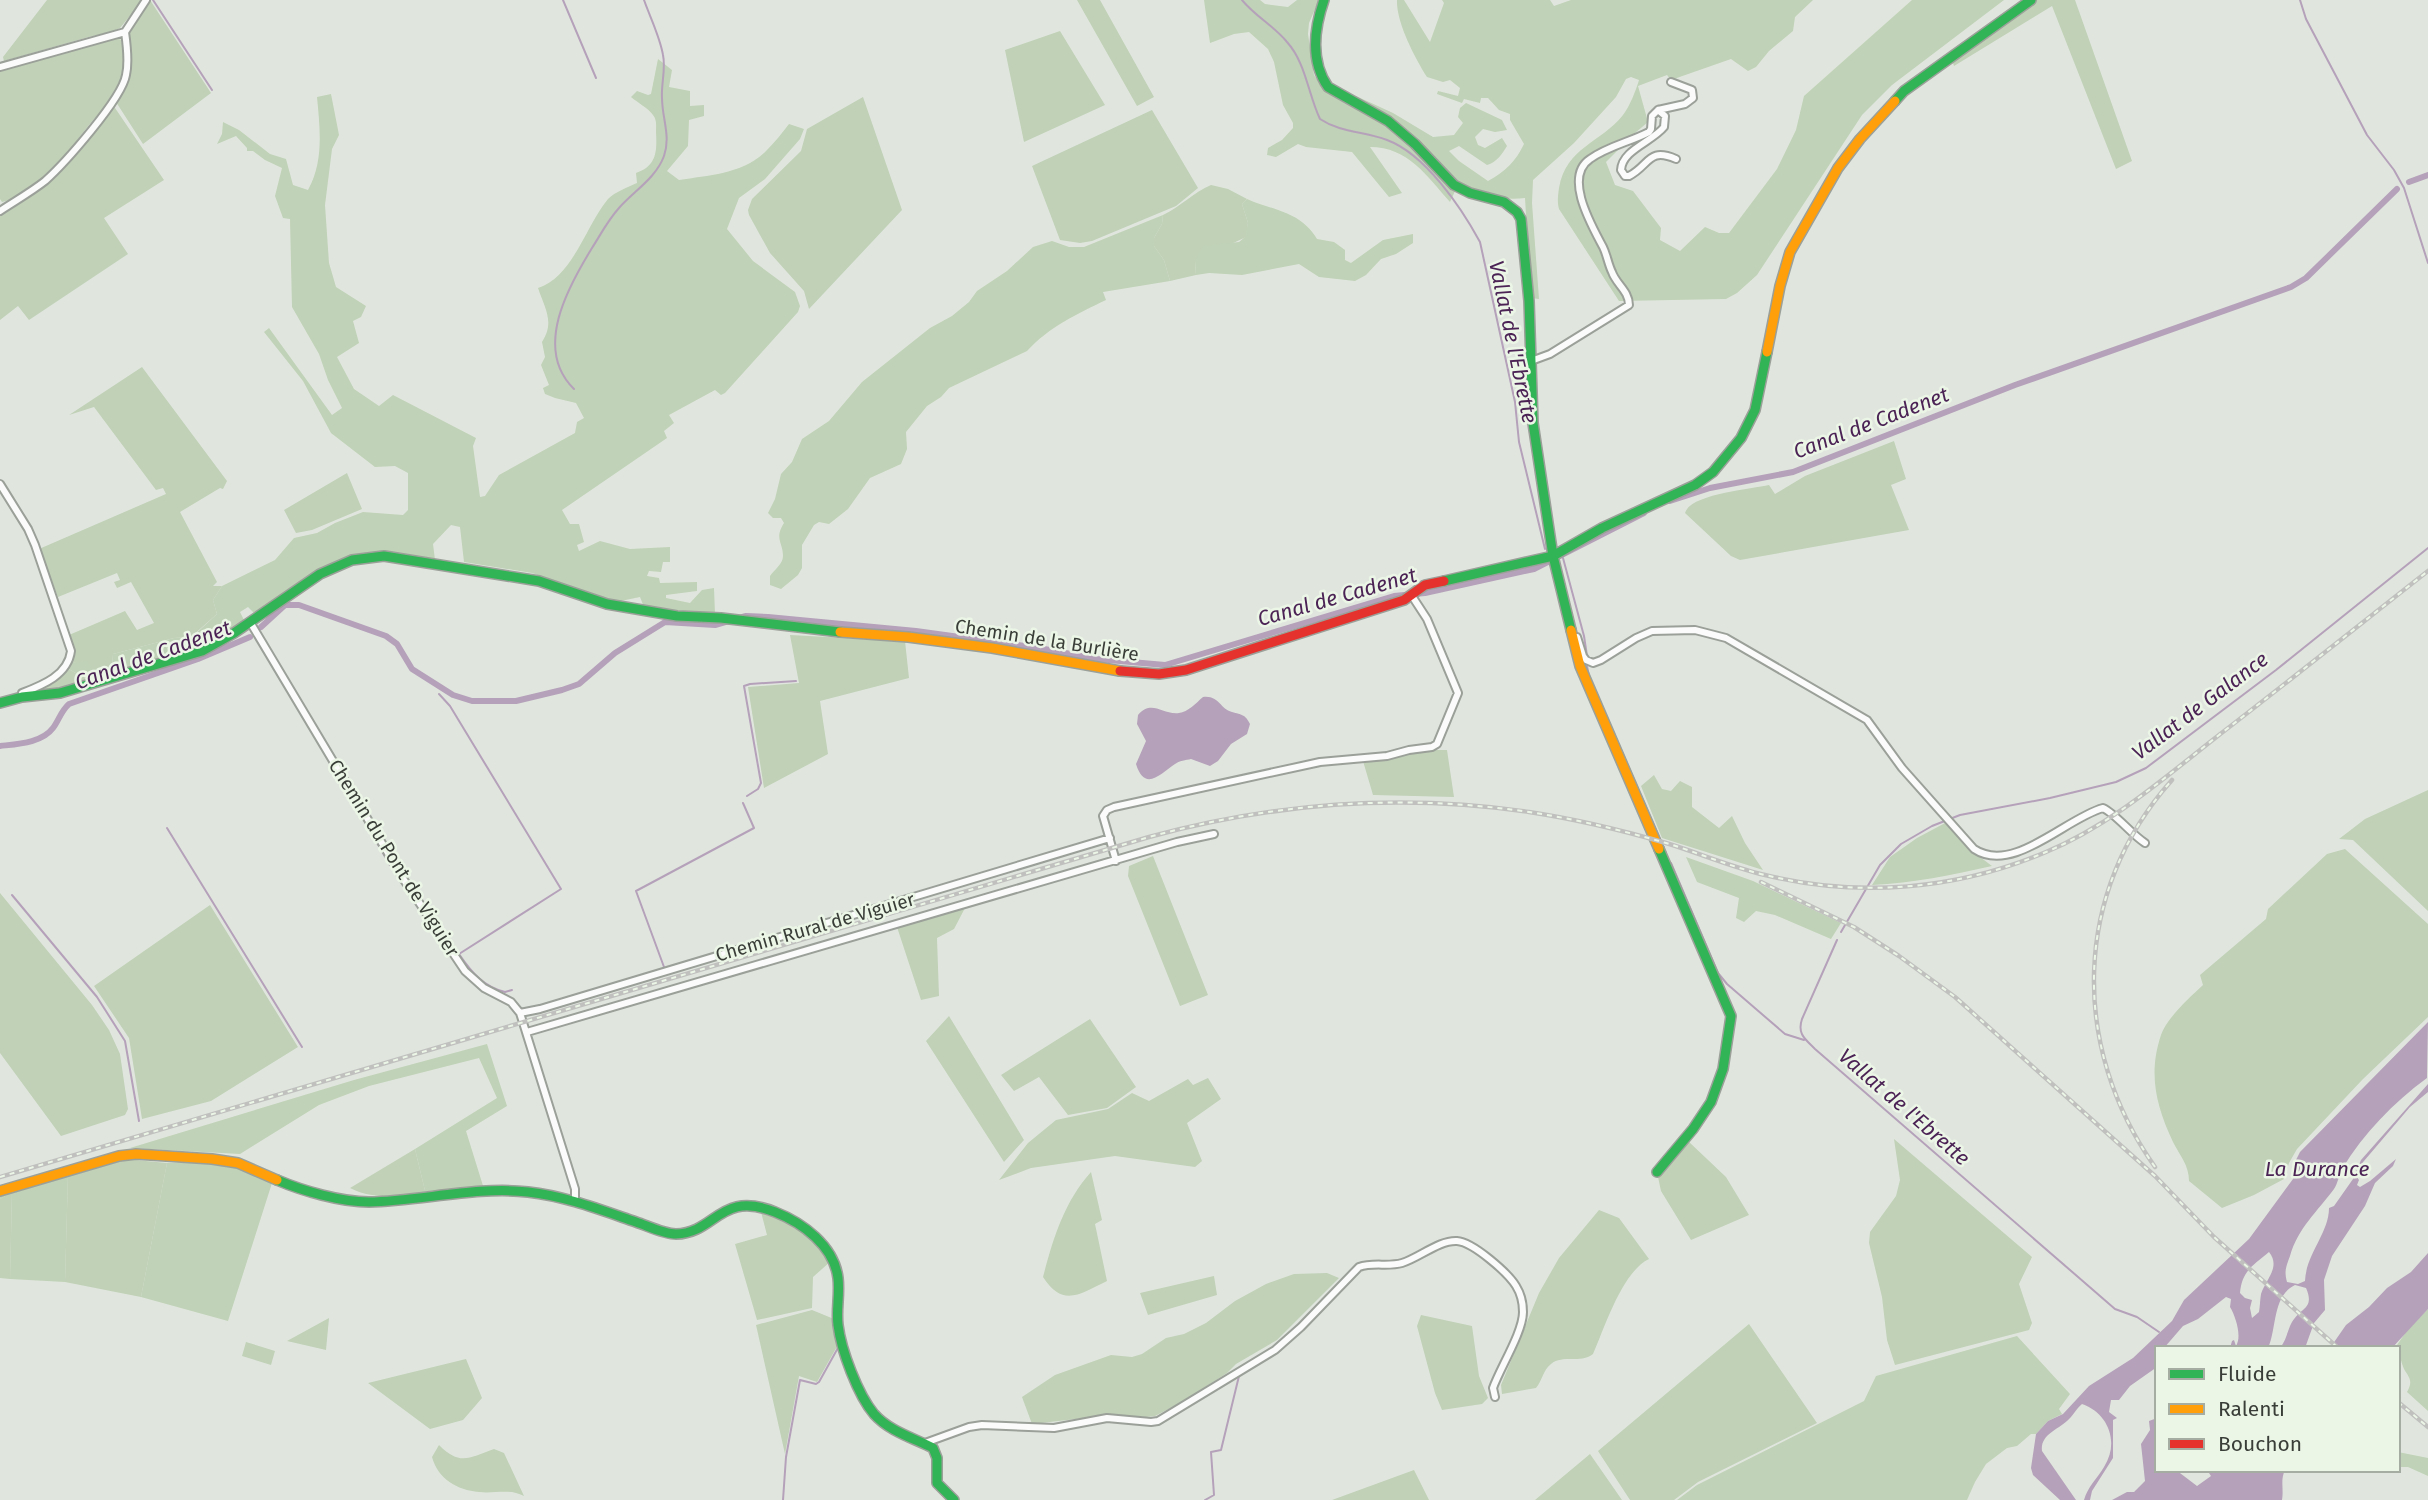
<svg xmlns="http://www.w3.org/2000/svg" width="2428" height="1500" font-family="'Fira Sans',sans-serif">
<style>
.green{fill:#c0d1b7}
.forest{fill:#c0d2b7}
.water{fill:#b5a1ba;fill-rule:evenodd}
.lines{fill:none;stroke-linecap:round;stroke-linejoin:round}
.stream{stroke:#b5a1ba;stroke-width:2}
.canal{stroke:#b5a1ba;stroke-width:6}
.street-casing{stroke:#9ba099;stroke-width:10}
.fast-casing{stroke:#9ba099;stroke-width:12}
.slow-casing{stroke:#9ba099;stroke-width:12}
.jam-casing{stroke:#9ba099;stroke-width:12}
.street{stroke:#fafbfa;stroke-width:6}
.fast{stroke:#30b455;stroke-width:9}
.slow{stroke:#ff9f0a;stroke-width:9}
.jam{stroke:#e5322d;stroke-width:9}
.rail-casing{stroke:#c0c1bf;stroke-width:4.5}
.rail{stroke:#ecf6e7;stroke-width:2;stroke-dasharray:5;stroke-linecap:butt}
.labels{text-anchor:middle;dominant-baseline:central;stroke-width:5;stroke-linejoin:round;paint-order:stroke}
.street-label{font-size:19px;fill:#3a3e38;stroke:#ecf6e7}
.water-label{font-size:21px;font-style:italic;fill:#4b2355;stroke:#ecf6e7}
</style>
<rect width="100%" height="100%" fill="#e0e6de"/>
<!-- green -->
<path class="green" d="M47,0H143L120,28L107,34L92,36L4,61L3,57Z
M150,0L211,93L143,144L116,102C136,72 124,63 130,33C132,20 142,10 150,0Z
M1077,0H1100L1154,97L1137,106Z
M2036,0H2075L2132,161L2116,169L2052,6L1954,66L1952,60Z
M1060,31L1105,105L1024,142L1005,50Z
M115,37L121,40C125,54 126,68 121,82C115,98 100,112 89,125C66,154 40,195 2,202L0,199V70Z
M863,97L902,210L809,309L804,291L770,253L749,215L748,210L752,199L801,151L807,129Z
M113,105L164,180L104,218L128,254L29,320L18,306L0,320V213L45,185L64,166Z
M1152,110L1198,188L1176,206L1092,241L1080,243L1060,240L1032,166Z
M1211,185L1228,189L1247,199L1242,204L1248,223L1246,237L1195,261L1196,275L1170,281L1164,260L1154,246V238L1162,224L1163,215C1180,207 1194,192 1211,185Z
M142,367L227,481L223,489L220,488L180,512L217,582L213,586H222L213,600L217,614L191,637L174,638L113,654L112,667L94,673L72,661L73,646L69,635L125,611L137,630L154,623L131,582L117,588L114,582L120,580L117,573L58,597L39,549L166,494L163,488L156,490L94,407L69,415Z
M1894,441L1906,479L1891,485L1909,530L1740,560L1731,556L1685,513C1690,494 1751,489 1769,485L1775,494L1805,476Z
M347,473L362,509L312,530L296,533L284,510Z
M790,635L905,641L909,678L820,701L828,754L764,788L748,687L799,683Z
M67,668L79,675L86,674L88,682L61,690L30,692Z
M1433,750H1447L1454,797L1373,795L1363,761Z
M1654,775L1662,789L1671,791L1680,781L1692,787V807L1719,828L1732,816L1745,843L1763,870L1662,838L1641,786Z
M2428,790V911L2353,840L2339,839L2365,819Z
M2345,849L2428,924V1017L2363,1079L2297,1149L2289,1163L2284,1179L2254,1195L2222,1208L2189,1181C2189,1165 2180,1156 2173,1142C2156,1106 2148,1074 2161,1035C2167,1018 2189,998 2203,985L2200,975L2266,919L2268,909L2327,854Z
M1153,856L1208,995L1180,1006L1128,876L1129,866Z
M0,893L92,1005L109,1030L120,1054L128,1109L125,1115L61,1136L0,1053Z
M210,905L298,1047L211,1101L142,1119L129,1038L94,986Z
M965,908L954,929L937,938L939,996L921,1000L897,927Z
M949,1016L1024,1140L1004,1162L926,1041Z
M1090,1019L1136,1087L1107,1108L1068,1115L1039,1077L1014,1091L1001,1075Z
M1208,1078L1221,1099L1187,1123L1202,1161L1195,1167L1115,1156L1031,1168L999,1180L1028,1143L1056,1120L1108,1109L1132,1093L1149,1101L1188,1079L1193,1085Z
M1894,1139L2032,1257L2019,1284L2032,1323L2029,1330L1895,1365L1887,1340L1882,1297L1869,1243L1870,1232L1896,1196L1900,1180Z
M1688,1141L1726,1177L1749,1215L1691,1240L1661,1191L1658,1177Z
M415,1149L426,1195C401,1196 373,1200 350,1188Z
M125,1159L167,1163L141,1297L65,1282L68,1175Z
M1091,1172L1102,1220L1095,1224L1107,1281C1080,1294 1063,1308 1043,1277C1053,1239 1064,1202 1091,1172Z
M12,1192L10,1279L0,1278V1199Z
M1599,1210L1619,1218L1649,1259C1622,1272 1605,1327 1593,1354C1580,1364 1563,1354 1551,1364C1543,1370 1542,1381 1536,1388L1502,1394L1501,1385L1539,1293L1559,1258Z
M761,1212C796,1224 808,1230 831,1261L813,1277L812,1308L757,1320L735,1244L767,1235Z
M1327,1273L1339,1278L1277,1340L1236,1364L1227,1373L1182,1402L1155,1416L1146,1417L1111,1415L1032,1424L1022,1397L1055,1375L1111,1355L1132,1357L1142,1354L1166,1338L1184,1334L1206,1323L1235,1301L1266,1284L1294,1274Z
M1214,1276L1217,1295L1148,1315L1140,1293Z
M812,1310L834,1319V1330L839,1343L817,1382L799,1376L785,1454L756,1325Z
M1421,1315L1472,1326L1479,1376L1488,1398L1482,1404L1442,1410L1435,1393L1417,1326Z
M329,1318L326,1350L287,1341Z
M1749,1324L1817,1423L1698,1482L1674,1500H1630L1598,1451Z
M246,1342L275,1351L271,1365L242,1356Z
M466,1359L482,1398L463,1420L430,1429L368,1383Z
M439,1445C460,1466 469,1458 494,1449L504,1453L524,1496C509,1488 495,1494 479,1492C457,1490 438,1479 432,1457Z
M1590,1454L1622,1500H1535Z
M1414,1470L1429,1500H1332Z"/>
<!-- forest -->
<path class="forest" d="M1204,0H1260L1265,4L1288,7L1297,0H1319L1309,23L1308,34L1314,75L1324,89L1388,122L1456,189L1450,202C1427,176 1408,147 1370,147L1402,193L1389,197L1352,152L1306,147L1298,144L1276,157L1267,155L1268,148L1282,140L1293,128V123L1283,105L1274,62L1268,49L1249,32L1234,34L1210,43Z
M1397,0H1404L1430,42L1444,3L1442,0H1550L1554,6L1571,0H1813L1795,17L1793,31L1769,51L1756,67L1748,71L1731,59L1671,80L1667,75L1638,86L1648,122L1635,133L1606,162L1615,185L1633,191L1661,228L1660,240L1680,251L1705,227L1719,233H1729L1777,169L1796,130L1804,96L1912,0H2004L1892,85L1862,115L1757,275L1737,293L1726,299L1619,301L1559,209C1557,201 1558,196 1559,188C1566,147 1601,143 1623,115C1630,106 1636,90 1639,80L1631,77L1626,79L1616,97L1574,143L1533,180L1532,203L1539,299L1531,298L1525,198C1503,201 1471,195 1453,180C1441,169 1432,155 1420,144C1400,126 1377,112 1354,97L1356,96L1393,113L1433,137L1454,135L1463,123L1458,117L1460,108L1466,103L1502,120L1507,130L1495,132L1483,129L1475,137L1478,145L1485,148L1502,138L1507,146C1502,154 1497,162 1487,165L1459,146L1449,151L1459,161L1488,181C1505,172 1516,161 1524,144L1510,120V114L1499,110L1488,98H1481L1480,103L1464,99L1462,103L1437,94L1438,91L1458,96L1460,88L1450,80L1443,82L1427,77C1415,58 1396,22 1397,0Z
M658,59L672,70L669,87L690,91V106L704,105V116L689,120L688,146L667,171L679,180C709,175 744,174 767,150C775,142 782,133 789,124L804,129L800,139L765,179L739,198L727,229L753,261L795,292L800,306L798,312L725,393L721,395L715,390L669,415L674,423L664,431L667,438L562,510L570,524H579L584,542L577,545L579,551L600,541L630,549L670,547V562H663L661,572L649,571L647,576L659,578L660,583L697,582V591L666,595V598L690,603L702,590L714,588L715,614L644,607L640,597L616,602L532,573L464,562L460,527L451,525L433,544L435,560C414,556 391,550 370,553C326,561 290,589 256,615L248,607L240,612L245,622L201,647L88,682L86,674L79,675L67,668L72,661L76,663L87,660L94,673L112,667L113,654L174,638L192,637L217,614L213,600L222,586L275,560L294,538L317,533L335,523L363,512L403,515L408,510V473L395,466L375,467L331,433L303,381L264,332L269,328L332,415L342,408L328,380L319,354L292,307L290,219L283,218L275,196L282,168L265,160L253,151H247V148L236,136L217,144L222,134L223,122L239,130L270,154L286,159L293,185L308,190C324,161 320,129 317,97L331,94L339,135L332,149L325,205L329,263L336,287L366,306L361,317L353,321L359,343L337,357L354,389L379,406L393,395L476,438L473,446L480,497L485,496L499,475L575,433L577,422L584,418L576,403L555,398L545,394L543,388L549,385L541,365L545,357L542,342C555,322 545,309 538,288C573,277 586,225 608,199C615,192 628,187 637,183L636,173C657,166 657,151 656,132C656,125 657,120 653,115C648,108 638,103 631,97L637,91L648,95L651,94Z
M1247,199C1274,211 1300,211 1317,239L1334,242L1345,250V260L1351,263L1383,240L1413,234V243L1396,254L1381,259L1366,275L1355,281L1319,277L1299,264L1242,275L1209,273L1196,275L1195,261L1203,246L1239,242L1245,237L1248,223L1242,204Z
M1163,215L1162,224L1154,238V246L1164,260L1170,281L1103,292L1106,300C1077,314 1049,327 1027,351L949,388L941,397L927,406L906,432L907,449L901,464L870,478L848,509L829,524L819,522L814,525L802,545V568L798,575L781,589L770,585V576C774,570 783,564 783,556C783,542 774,539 784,523L781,518H773L768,513L775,499L781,474L792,462L802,439L829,421L862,382L930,328L952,316L969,302L977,291L1007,271L1033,247L1052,241L1069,247H1084Z
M1947,822L1968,848L1992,866C1952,875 1913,883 1872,885L1890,857L1917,838Z
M1686,857L1753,881L1841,923L1831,939L1775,915L1756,911L1744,922L1736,918L1739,898L1697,882Z
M487,1044L507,1106L466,1131L484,1189L426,1195L415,1149L497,1098L479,1058L369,1086L319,1105L240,1154L130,1148L354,1080Z
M202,1162L235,1167L272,1183L228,1321L141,1297L167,1163Z
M68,1175L65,1282L10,1279L12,1193L0,1199V1196Z
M2428,1309V1411L2407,1392C2413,1381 2410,1379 2404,1369C2401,1362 2399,1351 2397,1345L2408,1329Z
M2017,1336L2070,1394L2059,1409L2062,1414L2048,1421L2036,1434H2031L2017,1446L2007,1448L1986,1464L1975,1482L1967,1500H1677L1697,1485L1864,1401L1876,1376Z
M2398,1452L2428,1458V1476L2408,1467H2398Z"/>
<!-- water -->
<path class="water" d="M1203,697C1219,695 1220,709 1232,712C1242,715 1245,714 1250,724L1247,734L1231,744L1218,761L1210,766L1191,759C1186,760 1179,761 1175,764C1161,773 1145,793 1136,764L1146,741L1137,724L1138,715C1152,699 1162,715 1179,713C1188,712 1196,703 1203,697Z
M2428,1022L2427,1078C2393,1103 2364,1133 2342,1169C2339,1175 2338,1183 2334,1189C2317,1212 2298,1228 2290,1256C2286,1267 2284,1271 2287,1282L2298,1284L2305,1281C2306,1254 2329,1233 2329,1208L2334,1206L2353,1179L2361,1160L2428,1084V1092L2410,1107L2358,1168L2356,1176L2359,1180L2357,1185L2360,1187L2370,1181L2396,1159L2393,1166L2375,1183L2365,1206L2332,1256L2324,1280L2325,1310L2314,1323L2305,1348H2280C2287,1339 2287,1331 2292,1322C2301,1307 2315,1309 2306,1288L2295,1285C2272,1296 2277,1329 2268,1348H2230L2232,1341L2234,1340L2236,1346C2242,1337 2236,1317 2230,1307L2231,1299L2226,1297L2198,1319L2183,1326L2164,1348H2157V1367L2130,1386L2119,1400H2111L2109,1412L2117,1418L2113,1420V1458L2092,1491L2090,1500H2084C2088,1486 2097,1479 2104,1467C2120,1442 2108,1413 2082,1404C2076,1409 2073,1416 2067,1421C2057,1430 2040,1435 2042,1451L2076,1500H2060L2033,1475L2031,1468L2036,1434L2048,1421L2063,1414L2089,1386L2133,1358L2172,1321L2184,1300L2249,1239L2293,1179L2292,1168L2300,1152ZM2269,1252C2281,1267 2266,1279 2261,1294C2260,1300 2260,1306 2259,1312L2252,1318L2250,1308L2252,1300L2245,1298L2240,1293C2242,1270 2254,1265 2269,1252Z
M2428,1253V1309L2392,1348H2330L2346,1325L2369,1307L2387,1288L2411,1272Z
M2157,1418V1470H2176L2197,1486L2211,1476L2207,1470H2285C2280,1480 2284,1489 2282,1500H2112L2127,1492H2134L2145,1481L2141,1444L2150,1430L2149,1421Z"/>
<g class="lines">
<!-- stream -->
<path class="stream" d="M153,0L212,90
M563,0L596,78
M1242,0C1255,16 1274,26 1287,42C1306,63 1308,94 1320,119C1341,133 1363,131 1387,140C1425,154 1461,207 1480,242L1515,402L1519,442L1545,549
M2300,0L2306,19L2367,135L2394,170L2404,188L2428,263
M574,389C533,349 568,287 592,248C601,234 608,220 619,208C634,191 656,178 664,156C671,136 662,118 662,98C661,84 666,69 663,55C660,37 650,17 644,0
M1563,558L1584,636L1587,656
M1587,666L1589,676
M439,694L450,706L561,889L459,954C472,973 483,986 505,992L512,990
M1605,713L1666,853
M747,796L758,789L761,783L744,686L750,684L796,681
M355,804L392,869
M167,828L302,1047
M1671,863L1718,973L1727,984L1785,1034L1804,1040
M12,895L97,997L125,1041L139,1121
M1841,932L1880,865L1901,844L1932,826L1960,815L2050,798L2116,782L2146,768L2276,670L2428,548
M1837,940L1802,1019C1797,1034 1805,1039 1815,1049L2115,1309L2137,1317L2159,1332
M664,967L636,891L754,828L743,803
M783,1500L786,1457L800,1380L816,1384L819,1382L839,1346
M1205,1500L1214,1495L1211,1452L1221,1450L1239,1376"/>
<!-- canal -->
<path class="canal" d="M2409,182L2428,175
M1670,501L1710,488L1793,472L2015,385L2291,287L2306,278L2397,189
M261,627L285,605H299L386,636L397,644L412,669L453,695L472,701H516L562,690L579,684L615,653L665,622L715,625L746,616L768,617L916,631L1039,648L1097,659L1165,665L1394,596L1425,593L1534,569L1644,513
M0,746C17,744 42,743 53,728C59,720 61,711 69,704L198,659L250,637"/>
<!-- street casing -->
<g class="street-casing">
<path id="street" d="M125,32L146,0
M0,67L125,32
M1658,110L1685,104L1693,98L1692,90L1671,82
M0,211C15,201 31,192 45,181C64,164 122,99 126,75C129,62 127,46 125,32
M1531,361L1550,354L1629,305C1629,291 1616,284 1612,272C1608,264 1607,255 1603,247C1592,226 1563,177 1590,159C1608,146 1630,142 1649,132L1651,129L1652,116L1658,110L1665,116L1664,127C1652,142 1622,150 1621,170L1625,176H1629C1650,165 1648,147 1676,159
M0,484L28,529L35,545L71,651C68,675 43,685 22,693V697
M250,622L404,880L465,971L484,988L511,1002L520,1013L575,1189V1202
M1577,637L1583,656L1586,660L1593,663L1601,660L1636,638L1652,631L1695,630L1726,638L1867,720L1902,768L1974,849C2013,875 2066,818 2103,808C2116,814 2131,834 2145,843
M1116,861L1103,816L1107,810L1114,807L1320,762L1387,756L1409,750L1432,747L1437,744L1458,693L1427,619L1412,596
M520,1013L540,1009L1110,838
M527,1032L1177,842L1214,834
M925,1443L969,1427L982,1425L1054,1428L1107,1418L1151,1422L1158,1421L1275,1350L1301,1327L1359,1267C1373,1262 1388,1267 1402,1263C1419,1258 1439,1240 1457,1241C1473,1242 1508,1273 1516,1286C1521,1294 1523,1303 1523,1312C1523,1332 1500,1368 1493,1388L1495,1397"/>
</g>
<!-- fast casing -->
<g class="fast-casing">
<path id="fast" d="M1324,0C1314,29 1310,61 1328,87L1388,121L1415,144L1454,185L1470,193L1504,202L1517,212L1521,219L1529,301L1533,423L1553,556L1571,630
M1895,101L1904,91L2031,0
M1444,581L1553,556L1602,528L1695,485L1713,472L1741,438L1755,410L1767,352
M0,703L22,697L60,693L202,651L234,633L320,574L352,560L384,556L539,581L607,604L677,616L721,618L840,632
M1657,1172L1693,1129L1711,1102L1723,1069L1731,1016L1659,849
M277,1180C303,1191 341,1202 369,1202C421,1201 477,1186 528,1192C565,1196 601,1210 636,1222C648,1226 664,1234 676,1234C716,1233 720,1190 775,1212C803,1223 834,1246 838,1278C840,1294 836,1310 838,1325C841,1350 858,1395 874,1414C889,1431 913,1438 933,1448L937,1458V1483L954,1500"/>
</g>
<!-- slow casing -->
<g class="slow-casing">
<path id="slow" d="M1767,352L1780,286L1790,252L1838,168L1860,139L1895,101
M1571,630L1580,666L1659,849
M840,632L908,637L992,648L1120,671
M0,1191L119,1156L136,1154L212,1159L238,1163L277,1180"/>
</g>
<!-- jam casing -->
<g class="jam-casing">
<path id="jam" d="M1120,671L1159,674L1186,670L1404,600L1425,585L1444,581"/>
</g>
<!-- street -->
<use href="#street" class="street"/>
<!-- fast -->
<use href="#fast" class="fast"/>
<!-- slow -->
<use href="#slow" class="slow"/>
<!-- jam -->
<use href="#jam" class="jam"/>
<!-- rail casing -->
<g class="rail-casing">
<path id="rail" d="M1761,882L1854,927L1899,956L1955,997L2155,1176L2214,1237L2338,1348
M2155,1167C2070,1047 2072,892 2172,780
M0,1177L1149,837C1274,803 1400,793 1529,812C1575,819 1621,830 1666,843C1699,853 1731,867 1765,875C1859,898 1957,890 2046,852C2111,825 2164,778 2219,735C2289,681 2358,626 2428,571
M2398,1402L2428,1427"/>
</g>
<!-- rail -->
<use href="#rail" class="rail"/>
</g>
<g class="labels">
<!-- street labels -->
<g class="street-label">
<text transform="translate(1047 640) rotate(9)">Chemin de la Burlière</text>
<text transform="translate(394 858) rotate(58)">Chemin du Pont de Viguier</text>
<text transform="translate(815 927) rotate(-16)">Chemin Rural de Viguier</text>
</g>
<!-- water labels -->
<g class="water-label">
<text transform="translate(1513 342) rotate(78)">Vallat de l'Ebrette</text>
<text transform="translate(1871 423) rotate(-21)">Canal de Cadenet</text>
<text transform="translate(1337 597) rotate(-16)">Canal de Cadenet</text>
<text transform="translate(153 655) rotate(-20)">Canal de Cadenet</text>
<text transform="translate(2200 706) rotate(-37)">Vallat de Galance</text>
<text transform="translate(1904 1107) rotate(41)">Vallat de l'Ebrette</text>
<text x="2317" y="1169">La Durance</text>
</g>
</g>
<!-- legend -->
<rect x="2155" y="1346" width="245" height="126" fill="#ecf6e7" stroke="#a5aca1" stroke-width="2"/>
<rect x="2169" y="1369" width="35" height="10" fill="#30b455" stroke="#a5aca1" stroke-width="2"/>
<text x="2218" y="1381" font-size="21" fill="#3a3e38">Fluide</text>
<rect x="2169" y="1404" width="35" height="10" fill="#ff9f0a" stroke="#a5aca1" stroke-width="2"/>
<text x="2218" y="1416" font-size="21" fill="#3a3e38">Ralenti</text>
<rect x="2169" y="1439" width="35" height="10" fill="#e5322d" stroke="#a5aca1" stroke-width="2"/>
<text x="2218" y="1451" font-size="21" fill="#3a3e38">Bouchon</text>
</svg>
